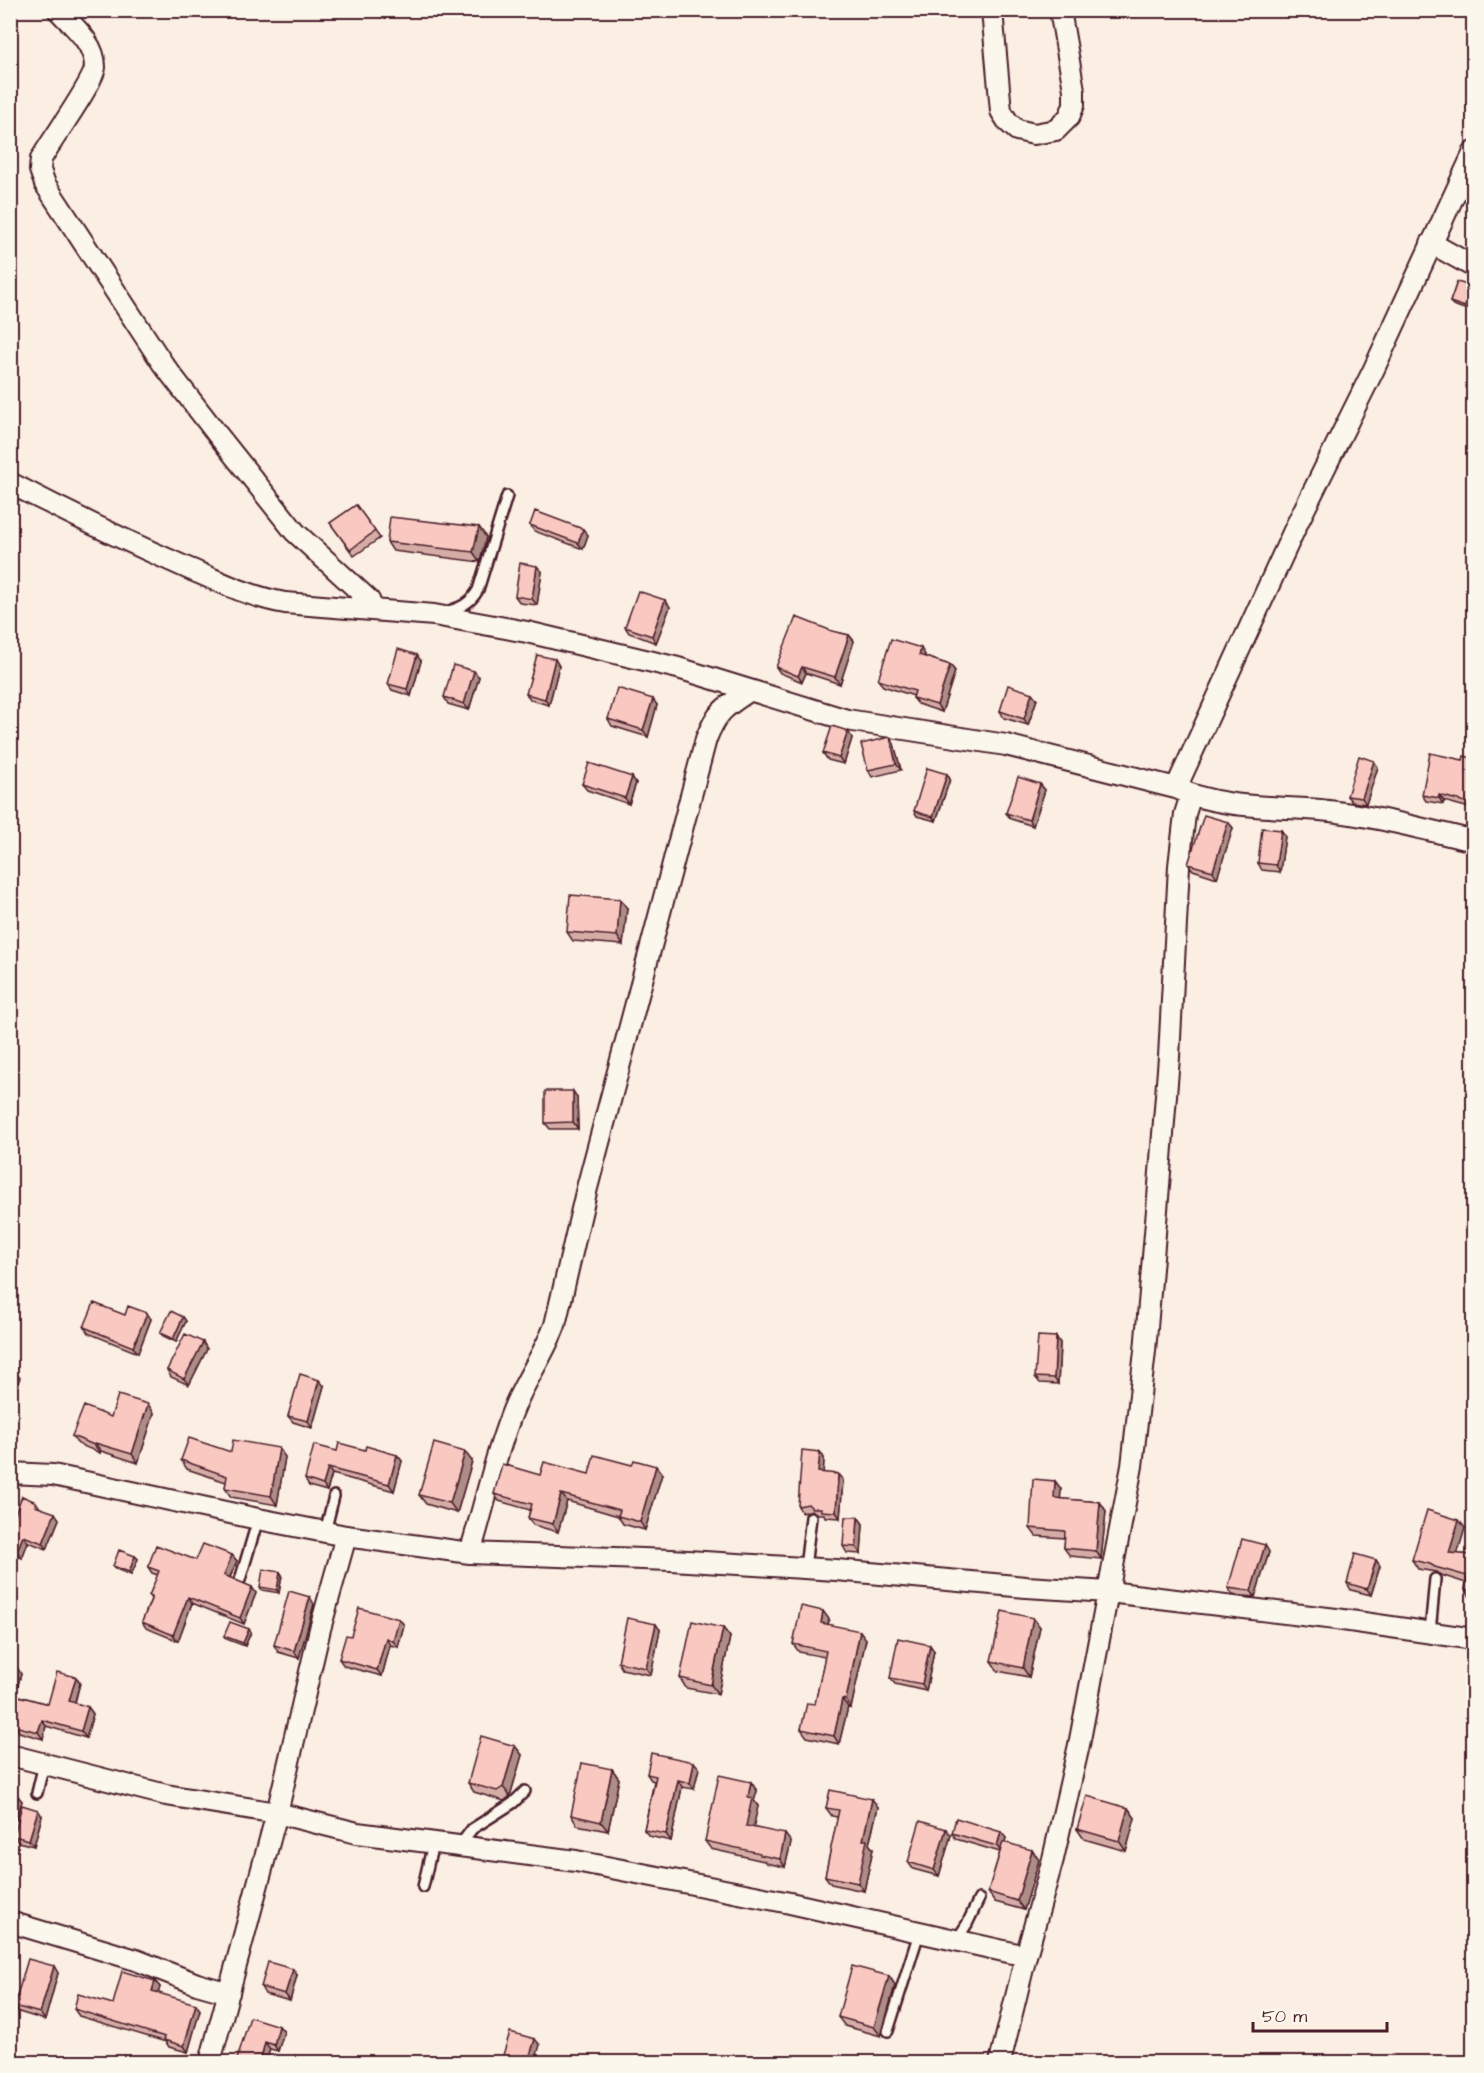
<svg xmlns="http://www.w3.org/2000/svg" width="1484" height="2073" font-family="'Architects Daughter',sans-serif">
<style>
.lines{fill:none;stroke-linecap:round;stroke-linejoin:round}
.lane-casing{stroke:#4a1f2b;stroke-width:14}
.street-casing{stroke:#4a1f2b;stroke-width:24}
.lane{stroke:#fbf7ec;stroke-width:9}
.street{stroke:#fbf7ec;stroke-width:20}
.wall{fill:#d6ada6;stroke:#4a1f2b;stroke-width:1.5}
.shaded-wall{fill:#ae8d87;stroke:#4a1f2b;stroke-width:1.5}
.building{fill:#f9c9c1;stroke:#4a1f2b;stroke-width:1.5}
</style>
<rect width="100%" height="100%" fill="#fbeee3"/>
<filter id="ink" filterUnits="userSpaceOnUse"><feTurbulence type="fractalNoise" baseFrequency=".0167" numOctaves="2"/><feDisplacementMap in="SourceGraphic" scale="12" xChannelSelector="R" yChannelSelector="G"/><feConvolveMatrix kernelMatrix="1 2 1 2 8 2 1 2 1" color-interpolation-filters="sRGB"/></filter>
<g filter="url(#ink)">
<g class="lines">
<!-- lane casing -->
<g class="lane-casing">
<path id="lane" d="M445,612C460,608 470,604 478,590L507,496
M325,1532L334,1496
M805,1568L811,1517
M240,1580L258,1519
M1430,1632L1435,1579
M37,1793L44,1764
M460,1845L472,1829L513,1803L525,1791
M423,1887L433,1843
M956,1941L967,1924L979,1899
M888,2031L919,1933"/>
</g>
<!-- street casing -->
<g class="street-casing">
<path id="street" d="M58,10C73,26 95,43 95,67C94,82 51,141 41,159L40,170L45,184L163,364L217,434L295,532L369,600L373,610
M992,10L1001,111L1008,122L1017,130L1034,134L1056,130L1069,117L1074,105V90L1060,10
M1431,243L1474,267
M10,483C68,513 126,541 185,567C218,581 250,597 285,603L434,615L527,632L678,668L847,720L1006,745L1176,788C1220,809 1272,806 1320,810C1372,815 1423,829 1474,841
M1176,788L1297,524L1373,371L1474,152
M10,1473L53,1475L258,1519L346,1536L470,1553L671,1560L836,1570L1026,1587L1109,1592L1336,1619L1474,1639
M470,1553C485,1504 496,1450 516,1403C528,1376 545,1352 555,1325L587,1188L706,739C717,711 725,707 749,691
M10,1755L166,1795L277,1813L357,1833L576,1861L790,1903L1026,1956
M10,1922L136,1960L197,1984L229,1993
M210,2062L277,1813L320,1629L346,1536
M1000,2062L1026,1956L1053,1859L1079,1745L1132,1466L1145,1351L1158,1198L1169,1057L1179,866L1185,814L1191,795"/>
</g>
<!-- lane -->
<use href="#lane" class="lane"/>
<!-- street -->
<use href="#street" class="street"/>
</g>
<!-- wall -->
<path class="wall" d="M1457,282L1467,310L1453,305L1450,302Z
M356,505L380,538L354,556L330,523Z
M530,525L588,535L583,549L534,531Z
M479,527L486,537L480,562L393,551L387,542Z
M542,572L537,605L520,603L515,596Z
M665,600L670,607L656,643L629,633L625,627Z
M832,631L849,635L854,641L840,684L806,673L802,682L780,673L776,667Z
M925,655V657L950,665L955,671L942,712L918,704L913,698L914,696L883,686L878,680Z
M555,659L559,666L549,705L531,700L526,694Z
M421,661L411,696L392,690L388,684Z
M479,677L469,710L448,704L444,697Z
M1037,699L1028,725L1004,718L1000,711Z
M657,705L648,737L612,726L608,719Z
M848,731L852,738L844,764L828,760L823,753Z
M894,744L901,770L872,777L868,770Z
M1473,758V809L1444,801L1443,804L1426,801L1422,795L1463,760Z
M1378,767L1366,804L1352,802L1347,796Z
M947,774L950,779L936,821L917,816L914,811Z
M632,777L636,783L629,804L587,790L582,784Z
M1040,784L1045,790L1033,826L1011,819L1006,813Z
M1228,822L1233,828L1217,878L1193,870L1188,864Z
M1281,830L1285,836L1280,872L1262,870L1258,863Z
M627,908L623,945L573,941L567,932Z
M577,1097L578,1129H550L545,1123Z
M125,1315L151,1319L138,1353L88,1333L84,1327Z
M183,1317L186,1321L176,1342L163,1336L160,1333Z
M1056,1337L1060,1343L1058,1384L1040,1383L1035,1377Z
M203,1342L207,1349L189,1385L171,1377L167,1370Z
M324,1386L312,1428L293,1422L288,1416Z
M154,1413L138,1463L101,1451L100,1453L78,1444L72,1436Z
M365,1450L397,1455L402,1461L394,1491L332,1474L327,1491L309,1486L305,1479L337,1451Z
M820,1452L824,1458L823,1473L843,1480L840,1518L825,1517L824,1514H817L812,1510L802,1513L798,1506Z
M285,1457L277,1505L231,1497L225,1488L226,1482L187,1469L181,1460Z
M472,1461L457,1513L426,1504L419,1495Z
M662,1474L645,1530L623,1524L618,1516L567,1501L558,1532L533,1525L528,1518L530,1510L499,1501L494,1494L540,1475Z
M1055,1481L1061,1489L1060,1499L1100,1502L1106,1511L1101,1559L1070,1556L1064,1548L1065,1538L1036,1536L1030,1528Z
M36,1502L40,1508L59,1519L47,1549L28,1542L22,1558L10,1553V1527Z
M858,1517L863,1524L861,1554L847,1553L843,1546Z
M1465,1528L1457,1554L1473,1555V1598H1471L1465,1590L1466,1583L1441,1575L1436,1572L1418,1569L1412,1560Z
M1265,1545L1269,1552L1255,1597L1233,1595L1228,1588Z
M232,1555L237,1561L230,1578L256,1593L244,1624L192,1603L178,1641L146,1628L142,1622L151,1599L149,1596L158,1575L152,1573L148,1567Z
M135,1556L138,1559L131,1575L116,1569L113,1566Z
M1376,1560L1380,1566L1371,1595L1351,1590L1347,1583Z
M280,1572L282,1575L279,1593L262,1590L260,1587Z
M314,1604L299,1658L278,1652L274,1645Z
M1033,1618L1040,1627L1029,1677L998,1671L991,1661Z
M399,1619L404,1625L398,1647L390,1645L382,1676L344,1666L339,1659L351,1636Z
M829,1619L828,1624L866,1639L851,1708L848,1707L839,1744L807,1737L801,1729L815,1704L825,1657L799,1652L793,1644Z
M723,1628L730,1637L718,1694L686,1688L680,1678Z
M660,1630L651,1675L622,1669L618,1662Z
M251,1632L245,1646L226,1639L224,1636Z
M934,1651L926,1691L895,1684L890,1678Z
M10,1665L21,1674L15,1695L48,1704L80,1683L75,1703L88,1707L93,1714L86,1738L46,1726L43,1739L19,1732L16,1727L10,1726Z
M515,1746L522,1755L510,1796L504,1801L474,1792L468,1783Z
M699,1768L694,1789L682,1787L671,1841L649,1836L644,1830L654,1781L651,1780L647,1774Z
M612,1769L619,1779L608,1831L577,1825L571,1815Z
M751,1782L757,1791L754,1801L758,1806L753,1827L791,1842L785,1867L766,1863L764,1861L711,1849L705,1841Z
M10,1794L22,1801L16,1820L10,1819Z
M878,1807L869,1844L873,1849L864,1891L831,1884L825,1876L838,1817L832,1816L826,1808Z
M1128,1808L1135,1818L1126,1851L1084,1839L1077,1829Z
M42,1816L34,1846L18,1842L14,1836Z
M952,1833L1006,1838L1005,1842L1039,1860L1024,1910L995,1902L988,1892L1000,1852L956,1839Z
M951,1835L939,1876L913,1869L908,1862Z
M54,1966L58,1973L45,2020L19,2012L14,2006Z
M297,1975L290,2001L265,1994L261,1987Z
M889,1976L895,1985L881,2036L845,2026L838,2017Z
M155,1981L160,1987L158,1993L200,2010L188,2052L169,2047L166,2042L79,2016L74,2009L113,2004Z
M279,2026L284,2032L278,2051L270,2049L266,2062H239L237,2059Z"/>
<!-- shaded-wall -->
<path class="shaded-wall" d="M1471,286L1473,290L1467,310L1465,307Z
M479,527L486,537L480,562L473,552Z
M583,529L588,535L583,549L578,543Z
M537,566L542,572L537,605L532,599Z
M665,600L670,607L656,643L652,636Z
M849,635L854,641L840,684L835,677Z
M921,648L925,655L923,661L919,655Z
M417,655L421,661L411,696L407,689Z
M555,659L559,666L549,705L545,699Z
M950,665L955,671L942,712L937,705Z
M802,667L806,673L802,682L798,676Z
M474,671L479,677L469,710L464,704Z
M1032,693L1037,699L1028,725L1024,719Z
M653,699L657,705L648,737L643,730Z
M848,731L852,738L844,764L839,758Z
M890,737L894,744L901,770L896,764Z
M1374,761L1378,767L1366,804L1362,798Z
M947,774L950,779L936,821L933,817Z
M632,777L636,783L629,804L625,798Z
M1040,784L1045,790L1033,826L1029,820Z
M1439,795L1444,801L1443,804L1439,798Z
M1228,822L1233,828L1217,878L1213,871Z
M1281,830L1285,836L1280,872L1276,865Z
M620,899L627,908L623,945L617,936Z
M573,1091L577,1097L578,1129L573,1122Z
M147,1313L151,1319L138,1353L133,1347Z
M183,1317L186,1321L176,1342L173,1339Z
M1056,1337L1060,1343L1058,1384L1054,1378Z
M203,1342L207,1349L189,1385L184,1379Z
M15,1372L20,1378L10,1402V1384Z
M319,1380L324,1386L312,1428L308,1421Z
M148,1404L154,1413L138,1463L132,1454Z
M95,1443L101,1451L100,1453L94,1445Z
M279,1448L285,1457L277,1505L271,1496Z
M465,1452L472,1461L457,1513L450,1503Z
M820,1452L824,1458L823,1479L818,1472Z
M397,1455L402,1461L394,1491L389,1484Z
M656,1466L662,1474L645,1530L640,1522Z
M328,1468L332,1474L327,1491L323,1485Z
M838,1474L843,1480L840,1518L836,1512Z
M1055,1481L1061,1489L1060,1506L1054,1498Z
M561,1494L567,1501L558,1532L553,1524Z
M1100,1502L1106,1511L1101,1559L1096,1551Z
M55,1513L59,1519L47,1549L43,1543Z
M858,1517L863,1524L861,1554L856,1547Z
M1459,1520L1465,1528L1455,1562L1449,1553Z
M23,1536L28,1542L22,1558L17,1551Z
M1265,1545L1269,1552L1255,1597L1251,1591Z
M232,1555L237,1561L228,1581L224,1575Z
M135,1556L138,1559L131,1575L129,1572Z
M1376,1560L1380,1566L1371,1595L1367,1589Z
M280,1572L282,1575L279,1593L277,1590Z
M252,1587L256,1593L244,1624L240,1618Z
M188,1597L192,1603L178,1641L173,1635Z
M310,1597L314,1604L299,1658L294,1651Z
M823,1611L829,1619L826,1631L821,1623Z
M1033,1618L1040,1627L1029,1677L1023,1668Z
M399,1619L404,1625L398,1647L393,1641Z
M656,1624L660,1630L651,1675L646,1668Z
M723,1628L730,1637L718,1694L711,1685Z
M249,1629L251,1632L245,1646L243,1643Z
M860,1631L866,1639L851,1708L846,1700Z
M386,1638L390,1645L382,1676L377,1670Z
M930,1645L934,1651L926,1691L922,1684Z
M17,1667L21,1674L15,1695L11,1694L10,1689Z
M76,1677L80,1683L73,1708L69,1701Z
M842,1699L848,1707L839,1744L834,1736Z
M88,1707L93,1714L86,1738L81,1731Z
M42,1720L46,1726L43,1739L38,1732Z
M515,1746L522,1755L510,1796L503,1787Z
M694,1762L699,1768L694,1789L690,1783Z
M612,1769L619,1779L608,1831L601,1822Z
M678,1780L682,1787L671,1841L666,1834Z
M751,1782L757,1791L754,1801L758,1806L752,1834L746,1826L748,1797Z
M18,1796L22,1801L16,1820L12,1815Z
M872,1799L878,1807L869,1844L873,1849L864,1891L858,1883L863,1840Z
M1128,1808L1135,1818L1126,1851L1119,1841Z
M38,1810L42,1816L34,1846L29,1840Z
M946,1829L951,1835L939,1876L934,1870Z
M1001,1832L1006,1838L1001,1852L997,1846Z
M785,1834L791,1842L785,1867L780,1859Z
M1032,1850L1039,1860L1024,1910L1017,1901Z
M54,1966L58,1973L45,2020L40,2013Z
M293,1969L297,1975L290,2001L285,1994Z
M889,1976L895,1985L881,2036L874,2027Z
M155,1981L160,1987L157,1998L152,1991Z
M196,2004L200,2010L188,2052L184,2046Z
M279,2026L284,2032L278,2051L274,2045Z
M535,2039L540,2045L535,2062H528Z
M265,2042L270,2049L266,2062H260Z"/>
<!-- building -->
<path class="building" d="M1457,282L1471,286L1465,307L1450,302Z
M356,505L375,531L350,550L330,523Z
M535,511L583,529L578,543L530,525Z
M390,517L479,527L473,552L387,542Z
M520,563L537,566L532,599L515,596Z
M638,591L665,600L652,636L625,627Z
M796,617L832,631L849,635L835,677L802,667L798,676L776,667Z
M891,639L921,648L919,655L950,665L937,705L913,698L915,691L878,680Z
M398,649L417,655L407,689L388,684Z
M537,655L555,659L545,699L526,694Z
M453,665L474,671L464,704L444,697Z
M1008,685L1032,693L1024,719L1000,711Z
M617,688L653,699L643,730L608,719Z
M832,726L848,731L839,758L823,753Z
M890,737L896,764L868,770L861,744Z
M1430,753L1463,760L1464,756L1473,758V804L1439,795V798L1422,795Z
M1359,756L1374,761L1362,798L1347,796Z
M589,763L632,777L625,798L582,784Z
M927,768L947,774L933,817L914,811Z
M1018,777L1040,784L1029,820L1006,813Z
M1204,815L1228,822L1213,871L1188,864Z
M1262,828L1281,830L1276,865L1258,863Z
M570,895L620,899L617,936L567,932Z
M545,1091H573V1122L545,1123Z
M94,1303L125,1315L128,1306L147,1313L133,1347L84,1327Z
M171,1311L183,1317L173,1339L160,1333Z
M185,1334L203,1342L184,1379L167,1370Z
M1038,1336L1056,1337L1054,1378L1035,1377Z
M10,1370L15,1372L10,1384Z
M300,1374L319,1380L308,1421L288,1416Z
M118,1395L148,1404L132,1454L95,1443L94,1445L72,1436L84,1406L111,1417Z
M189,1438L231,1452L233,1440L279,1448L271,1496L225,1488L227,1476L181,1460Z
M339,1443L365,1450L366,1446L397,1455L389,1484L328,1468L323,1485L305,1479L314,1445L337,1451Z
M434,1443L465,1452L450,1503L419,1495Z
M802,1450L820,1452L818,1472L838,1474L836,1512L821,1511V1508H812L808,1504L798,1506Z
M594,1455L632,1465L634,1460L656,1466L640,1522L618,1516L620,1510L561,1494L553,1524L528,1518L532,1504L494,1494L502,1464L540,1475L544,1462L589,1474Z
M1033,1479L1055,1481L1054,1498L1100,1502L1096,1551L1064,1548L1065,1531L1030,1528Z
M22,1496L36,1502L35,1506L55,1513L43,1543L23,1536L17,1551L10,1549V1527Z
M1427,1510L1459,1520L1449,1553L1473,1555V1590H1465L1467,1576L1435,1567L1430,1564L1412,1560Z
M845,1517H858L856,1547L843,1546Z
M1242,1539L1265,1545L1251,1591L1228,1588Z
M203,1544L232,1555L224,1575L252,1587L240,1618L188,1597L173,1635L142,1622L152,1597L149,1596L159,1571L148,1567L156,1545L196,1560Z
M119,1550L135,1556L129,1572L113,1566Z
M1355,1554L1376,1560L1367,1589L1347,1583Z
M263,1569L280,1572L277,1590L260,1587Z
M289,1591L310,1597L294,1651L274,1645Z
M801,1606L823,1611L821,1623L860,1631L846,1700L842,1699L834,1736L801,1729L807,1703L815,1704L826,1651L793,1644Z
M359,1608L399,1619L393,1641L386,1638L377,1670L339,1659L346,1635L351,1636Z
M1002,1611L1033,1618L1023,1668L991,1661Z
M627,1618L656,1624L646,1668L618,1662Z
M692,1621L723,1628L711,1685L680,1678Z
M230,1622L249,1629L243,1643L224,1636Z
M898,1638L930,1645L922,1684L890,1678Z
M10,1665L17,1667L10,1689Z
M57,1672L76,1677L69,1701L88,1707L81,1731L42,1720L38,1732L14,1726L15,1722L10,1720V1690H12L11,1694L48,1704Z
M481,1736L515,1746L503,1787L497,1791L468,1783Z
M651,1753L694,1762L690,1783L678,1780L666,1834L644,1830L656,1776L647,1774Z
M582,1763L612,1769L601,1822L571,1815Z
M719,1775L751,1782L748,1797L752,1798L746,1826L785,1834L780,1859L760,1855V1853L705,1841Z
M830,1790L872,1799L863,1840H867L858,1883L825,1876L839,1810L826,1808Z
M10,1794L18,1796L12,1815L10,1814Z
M1087,1796L1128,1808L1119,1841L1077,1829Z
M22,1805L38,1810L29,1840L14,1836Z
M956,1818L1001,1832L997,1846L952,1833Z
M920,1821L946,1829L934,1870L908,1862Z
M1003,1842L1032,1850L1017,1901L988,1892Z
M28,1959L54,1966L40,2013L14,2006Z
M268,1962L293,1969L285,1994L261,1987Z
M852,1966L889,1976L874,2027L838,2017Z
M122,1971L155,1981L152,1991L196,2004L184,2046L164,2040L165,2037L74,2009L78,1994L113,2004Z
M250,2017L279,2026L274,2045L265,2042L260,2062H250L237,2059Z
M510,2032L535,2039L528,2062H501Z"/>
</g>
<!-- margin -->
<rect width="1484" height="2073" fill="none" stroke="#fbf7ec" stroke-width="36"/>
<rect x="18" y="18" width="1448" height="2037" fill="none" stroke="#4a1f2b" stroke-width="2" filter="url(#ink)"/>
<!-- scale -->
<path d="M1253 2022v9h134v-9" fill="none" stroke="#4a1f2b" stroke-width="3"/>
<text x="1262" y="2022" font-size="18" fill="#4a1f2b" stroke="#fbf7ec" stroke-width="4.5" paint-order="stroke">50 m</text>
</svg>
